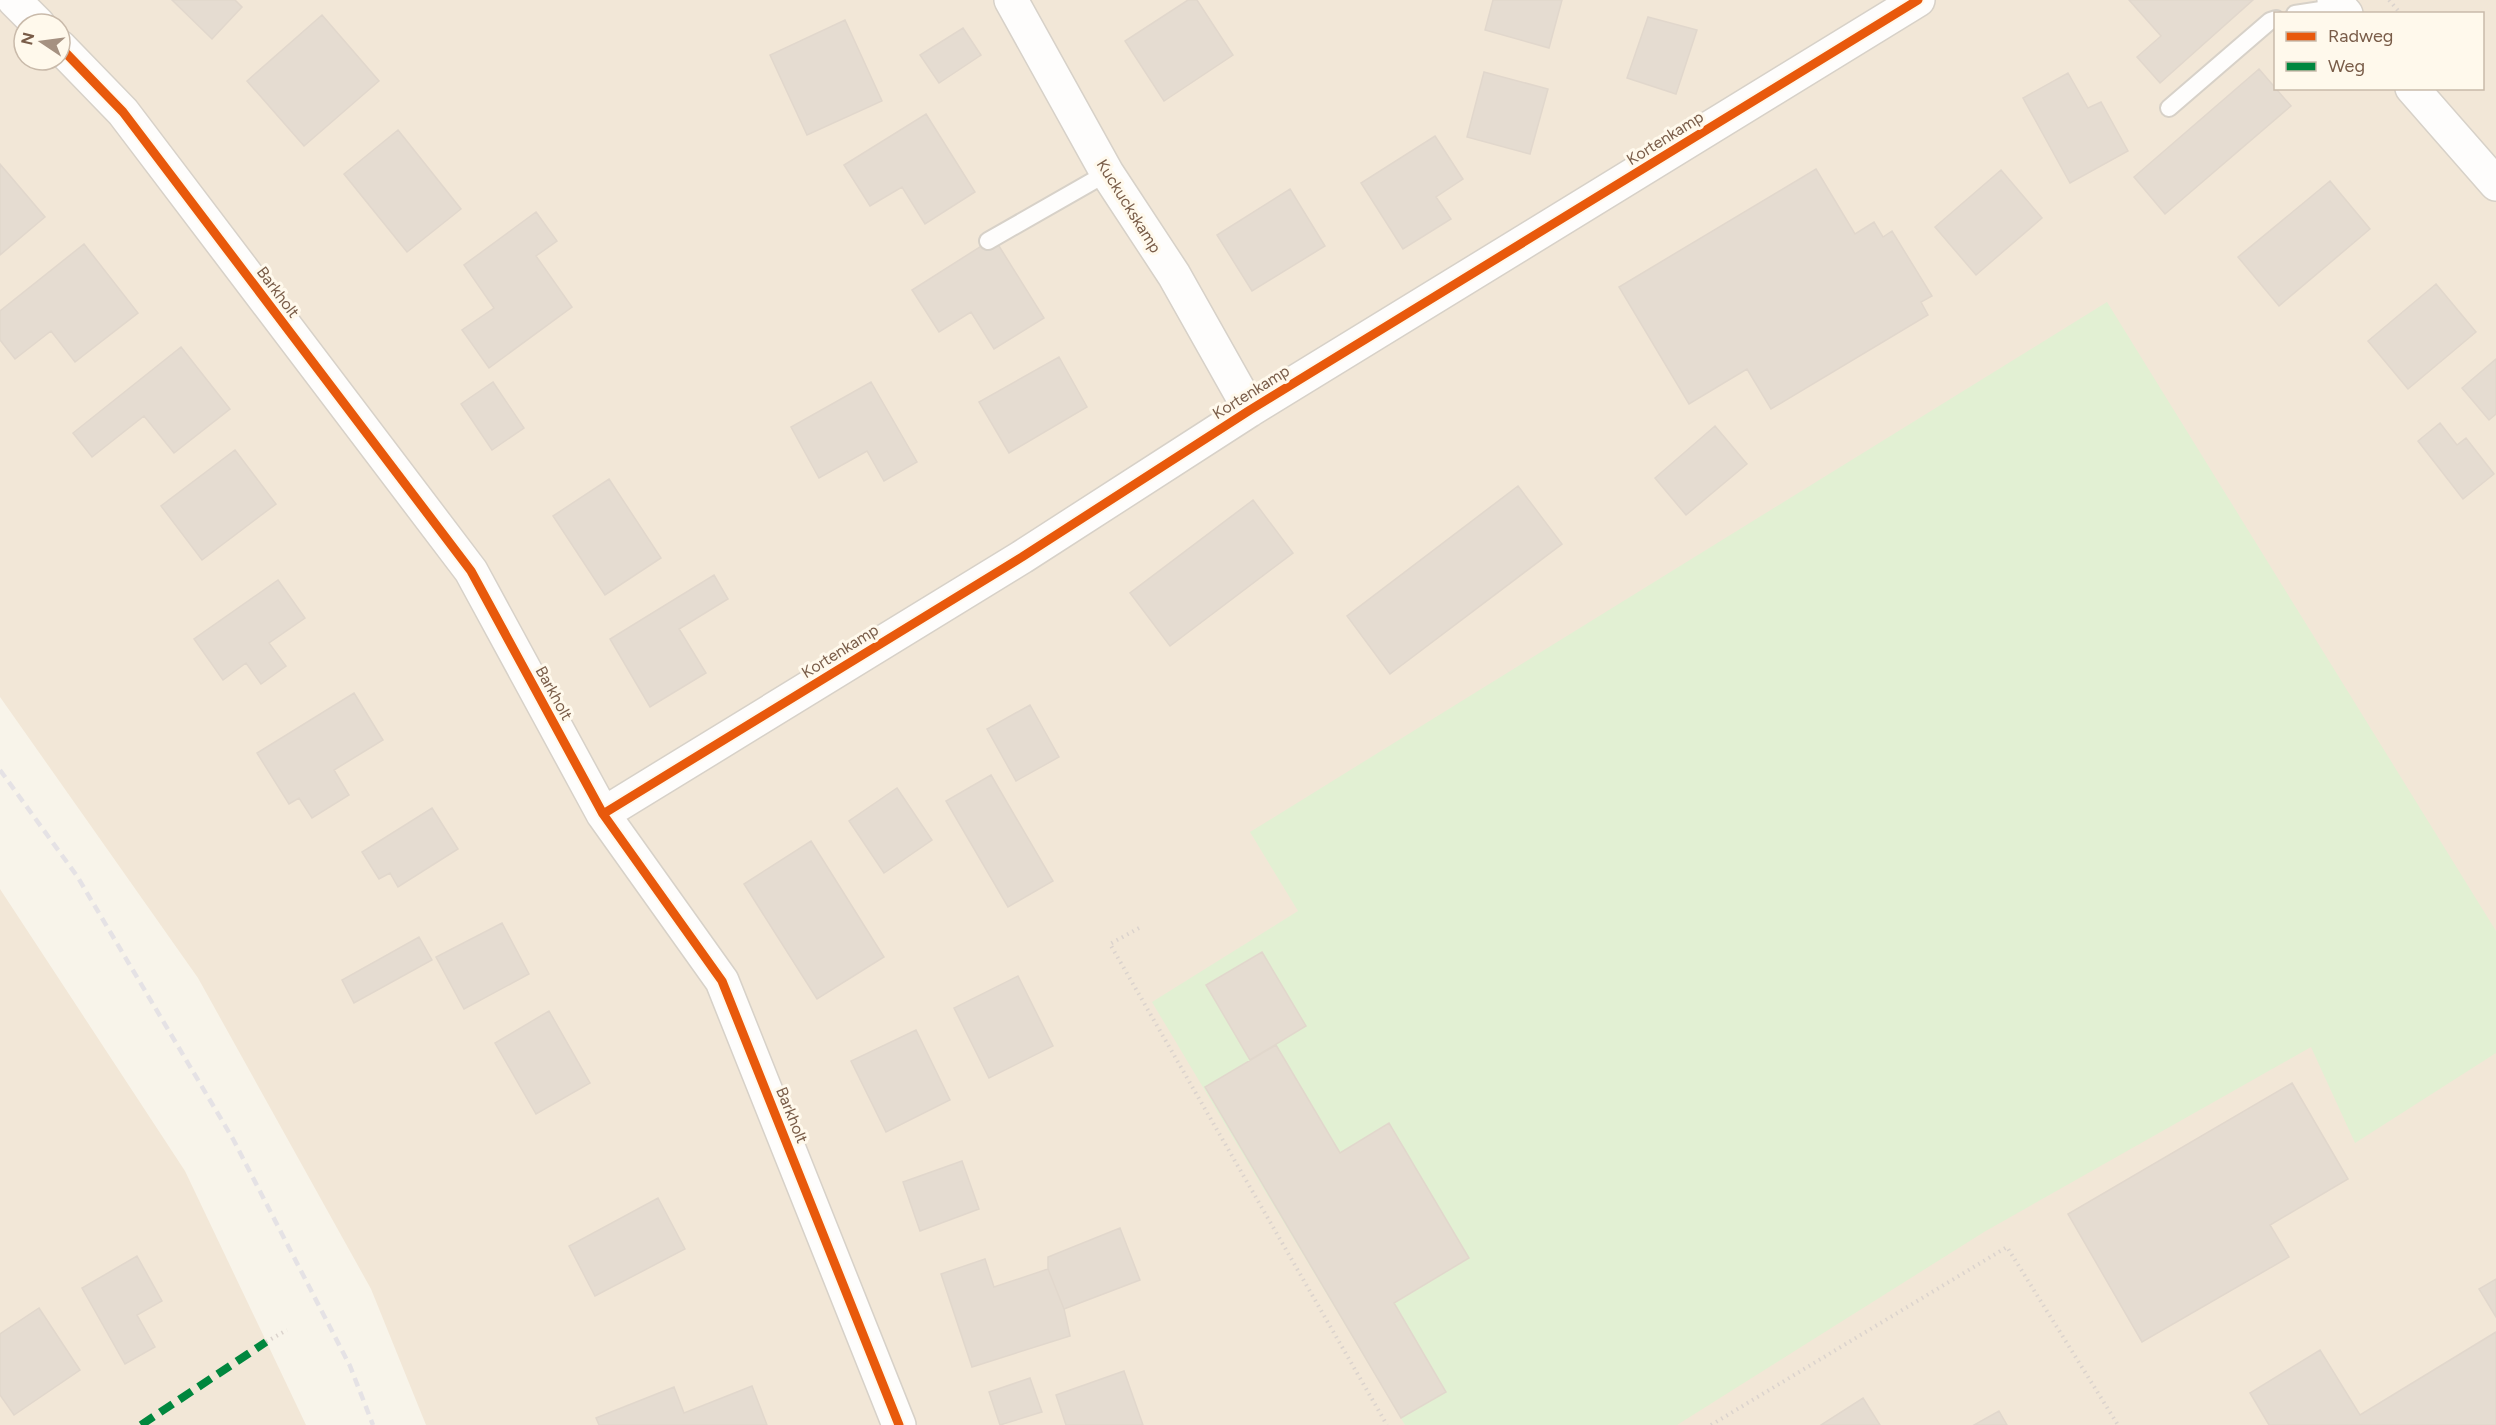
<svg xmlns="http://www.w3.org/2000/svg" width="2496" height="1425" font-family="Figtree,sans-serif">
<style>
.residential{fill:#f2e7d7;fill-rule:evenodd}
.green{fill:#e2f0d3}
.building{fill:#e5dcd1;stroke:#e1d7cc;stroke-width:1.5}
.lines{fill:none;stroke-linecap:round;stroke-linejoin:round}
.service-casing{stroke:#d7d1c8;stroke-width:20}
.minor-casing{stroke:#d7d1c8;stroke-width:36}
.path{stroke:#dbd3cd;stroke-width:4;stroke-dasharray:1.5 4.5;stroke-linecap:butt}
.service{stroke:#fefdfc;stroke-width:16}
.minor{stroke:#fefdfc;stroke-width:33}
.rail{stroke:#e5e2e5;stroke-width:4.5;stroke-dasharray:9 6;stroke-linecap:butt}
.quiet{stroke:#00873e;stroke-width:8;stroke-dasharray:15 8;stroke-linecap:butt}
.cycleway-casing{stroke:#fff9ec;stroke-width:13}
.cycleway{stroke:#e8590c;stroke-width:9}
.labels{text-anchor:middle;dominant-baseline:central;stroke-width:6;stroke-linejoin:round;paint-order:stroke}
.street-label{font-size:16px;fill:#795c48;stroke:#fff9ec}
</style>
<rect width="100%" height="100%" fill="#f8f4ea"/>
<!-- residential -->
<path class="residential" d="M0,0H2496V1425H426L371,1289L198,978L0,697ZM2276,14H2482V88H2276ZM24,24H60V60H24Z
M0,889L185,1171L306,1425H0Z"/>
<!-- green -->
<path class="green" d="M2107,302L2496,931V1053L2355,1143L2311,1047L1984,1232L1677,1425H1405L1152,1002L1298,911L1250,832Z"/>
<!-- building -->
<path class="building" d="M172,0H235L242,7L212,39Z
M1188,0H1197L1233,55L1164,101L1125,41Z
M1493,0H1562L1549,48L1485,30Z
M2129,0H2253L2160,83L2137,57L2161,36Z
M322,15L379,81L304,146L247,81Z
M1648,17L1697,30L1676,94L1627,78Z
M845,20L882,101L807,135L770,55Z
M963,28L981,55L939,83L920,55Z
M2259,69L2291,106L2165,214L2134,177Z
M1484,72L1548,89L1530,154L1467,137Z
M2068,73L2088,108L2101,102L2128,151L2070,183L2023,98Z
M926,114L975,192L925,224L902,187L870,206L844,165Z
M398,130L461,209L407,252L344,174Z
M1435,136L1463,179L1436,197L1451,219L1403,249L1361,183Z
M0,164L45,217L0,255Z
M1816,169L1855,234L1874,222L1883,237L1892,231L1932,296L1921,302L1928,315L1771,409L1747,369L1689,404L1619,287Z
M2001,170L2042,218L1976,275L1935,227Z
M2330,181L2370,229L2279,306L2238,257Z
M1290,189L1325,246L1252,291L1217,235Z
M536,212L557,241L536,256L572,307L489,368L462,330L494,308L464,265Z
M994,238L1044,318L994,349L971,312L939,332L912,290Z
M84,244L138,313L75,362L51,331L15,359L0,340V311Z
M2436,284L2476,332L2408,389L2368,341Z
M181,347L230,409L174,453L144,416L92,457L73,433Z
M1059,357L1087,407L1009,453L979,402Z
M2496,359V414L2489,420L2462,388Z
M493,382L524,428L492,450L461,404Z
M871,382L917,462L884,481L867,451L819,478L791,427Z
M2440,423L2457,445L2466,438L2494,474L2463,499L2418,441Z
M1715,426L1747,464L1686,515L1655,478Z
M235,450L276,504L202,560L161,506Z
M609,479L661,558L605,595L553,516Z
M1518,486L1562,544L1390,674L1347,616Z
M1253,500L1293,553L1170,646L1130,593Z
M714,575L728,599L679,629L706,673L650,707L610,639Z
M278,580L305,618L269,643L286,666L261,684L246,663L223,680L194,639Z
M354,693L383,740L334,770L349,795L312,818L299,798L289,804L257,753Z
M1030,705L1059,757L1016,781L987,729Z
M991,775L1053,881L1008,907L946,801Z
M897,788L932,840L884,873L849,821Z
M432,808L458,849L398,887L390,873L379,879L362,852Z
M811,841L884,957L817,999L744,884Z
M502,923L529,974L464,1009L436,957Z
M419,937L432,960L354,1003L342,980Z
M1262,952L1306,1026L1250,1060L1206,985Z
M1018,976L1053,1046L989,1078L954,1008Z
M549,1011L590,1083L536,1114L495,1043Z
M916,1030L950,1100L886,1132L851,1061Z
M1276,1045L1340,1153L1389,1123L1469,1258L1394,1303L1446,1392L1401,1418L1205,1087Z
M2292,1083L2348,1179L2270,1225L2289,1257L2142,1342L2068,1214Z
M962,1161L979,1209L920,1231L903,1182Z
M658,1198L685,1249L595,1296L569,1246Z
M1120,1228L1140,1280L1064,1309L1048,1269V1257Z
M137,1256L162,1301L137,1315L155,1347L125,1364L82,1288Z
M985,1259L994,1287L1048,1269L1064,1309L1070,1336L972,1367L941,1274Z
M2496,1279V1317L2479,1289Z
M39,1308L80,1370L14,1415L0,1395V1334Z
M2496,1332V1425H2269L2250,1393L2320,1350L2360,1415Z
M1124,1371L1143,1425H1066L1056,1395Z
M1030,1378L1042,1412L1000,1425L989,1392Z
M752,1386L767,1425H599L596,1418L674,1387L684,1413Z
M1863,1398L1880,1425H1821Z
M1999,1411L2007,1425H1974Z"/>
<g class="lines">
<!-- service casing -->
<g class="service-casing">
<path id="service" d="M2295,14L2340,7
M2169,108L2270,21L2276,19
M988,241L1107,173"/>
</g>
<!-- minor casing -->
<g class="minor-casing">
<path id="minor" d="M14,0L38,24
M1011,0L1107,173L1174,275L1250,410
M2334,0L2346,14
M60,47L123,112L471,571L603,814L722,981L899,1425
M2412,88L2496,184
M603,814L1022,557L1250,410L1918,0"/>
</g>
<!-- path -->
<path class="path" d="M2389,0L2401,14
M1139,928L1110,944L1387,1425
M266,1342L287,1330
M1711,1425L2007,1247L2118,1425"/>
<!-- service -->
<use href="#service" class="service"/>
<!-- minor -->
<use href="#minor" class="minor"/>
<!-- rail -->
<path class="rail" d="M0,770L77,876L233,1139L350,1366L373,1425"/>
<!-- quiet -->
<path class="quiet" d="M141,1425L266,1342"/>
<!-- cycleway casing -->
<g class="cycleway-casing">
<path id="cycleway" d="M60,47L123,112L471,571L603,814L722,981L899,1425
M603,814L1022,557L1250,410L1918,0"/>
</g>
<!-- cycleway -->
<use href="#cycleway" class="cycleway"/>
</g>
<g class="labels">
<!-- street labels -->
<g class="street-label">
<text transform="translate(1665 138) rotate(-32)">Kortenkamp</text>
<text transform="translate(1129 206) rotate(58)">Kuckuckskamp</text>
<text transform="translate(278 292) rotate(53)">Barkholt</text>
<text transform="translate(1251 392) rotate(-32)">Kortenkamp</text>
<text transform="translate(840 651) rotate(-32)">Kortenkamp</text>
<text transform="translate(554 693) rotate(61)">Barkholt</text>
<text transform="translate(792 1115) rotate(68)">Barkholt</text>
</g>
</g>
<!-- legend -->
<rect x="2274" y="12" width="210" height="78" fill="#fff9ec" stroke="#c9baaa" stroke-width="1.5"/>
<rect x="2286" y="32" width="30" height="9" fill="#e8590c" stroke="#c9baaa" stroke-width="1.5"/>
<text x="2328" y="42" font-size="18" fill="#795c48">Radweg</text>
<rect x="2286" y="62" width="30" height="9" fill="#00873e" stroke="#c9baaa" stroke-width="1.5"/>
<text x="2328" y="72" font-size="18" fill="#795c48">Weg</text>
<!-- north arrow -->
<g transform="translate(42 42) rotate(283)"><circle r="28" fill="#fff9ec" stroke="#c9baaa" stroke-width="1.5"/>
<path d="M0-4.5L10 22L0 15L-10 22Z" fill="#a59181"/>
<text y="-9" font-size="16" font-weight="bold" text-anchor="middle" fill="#795c48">N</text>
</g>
</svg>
